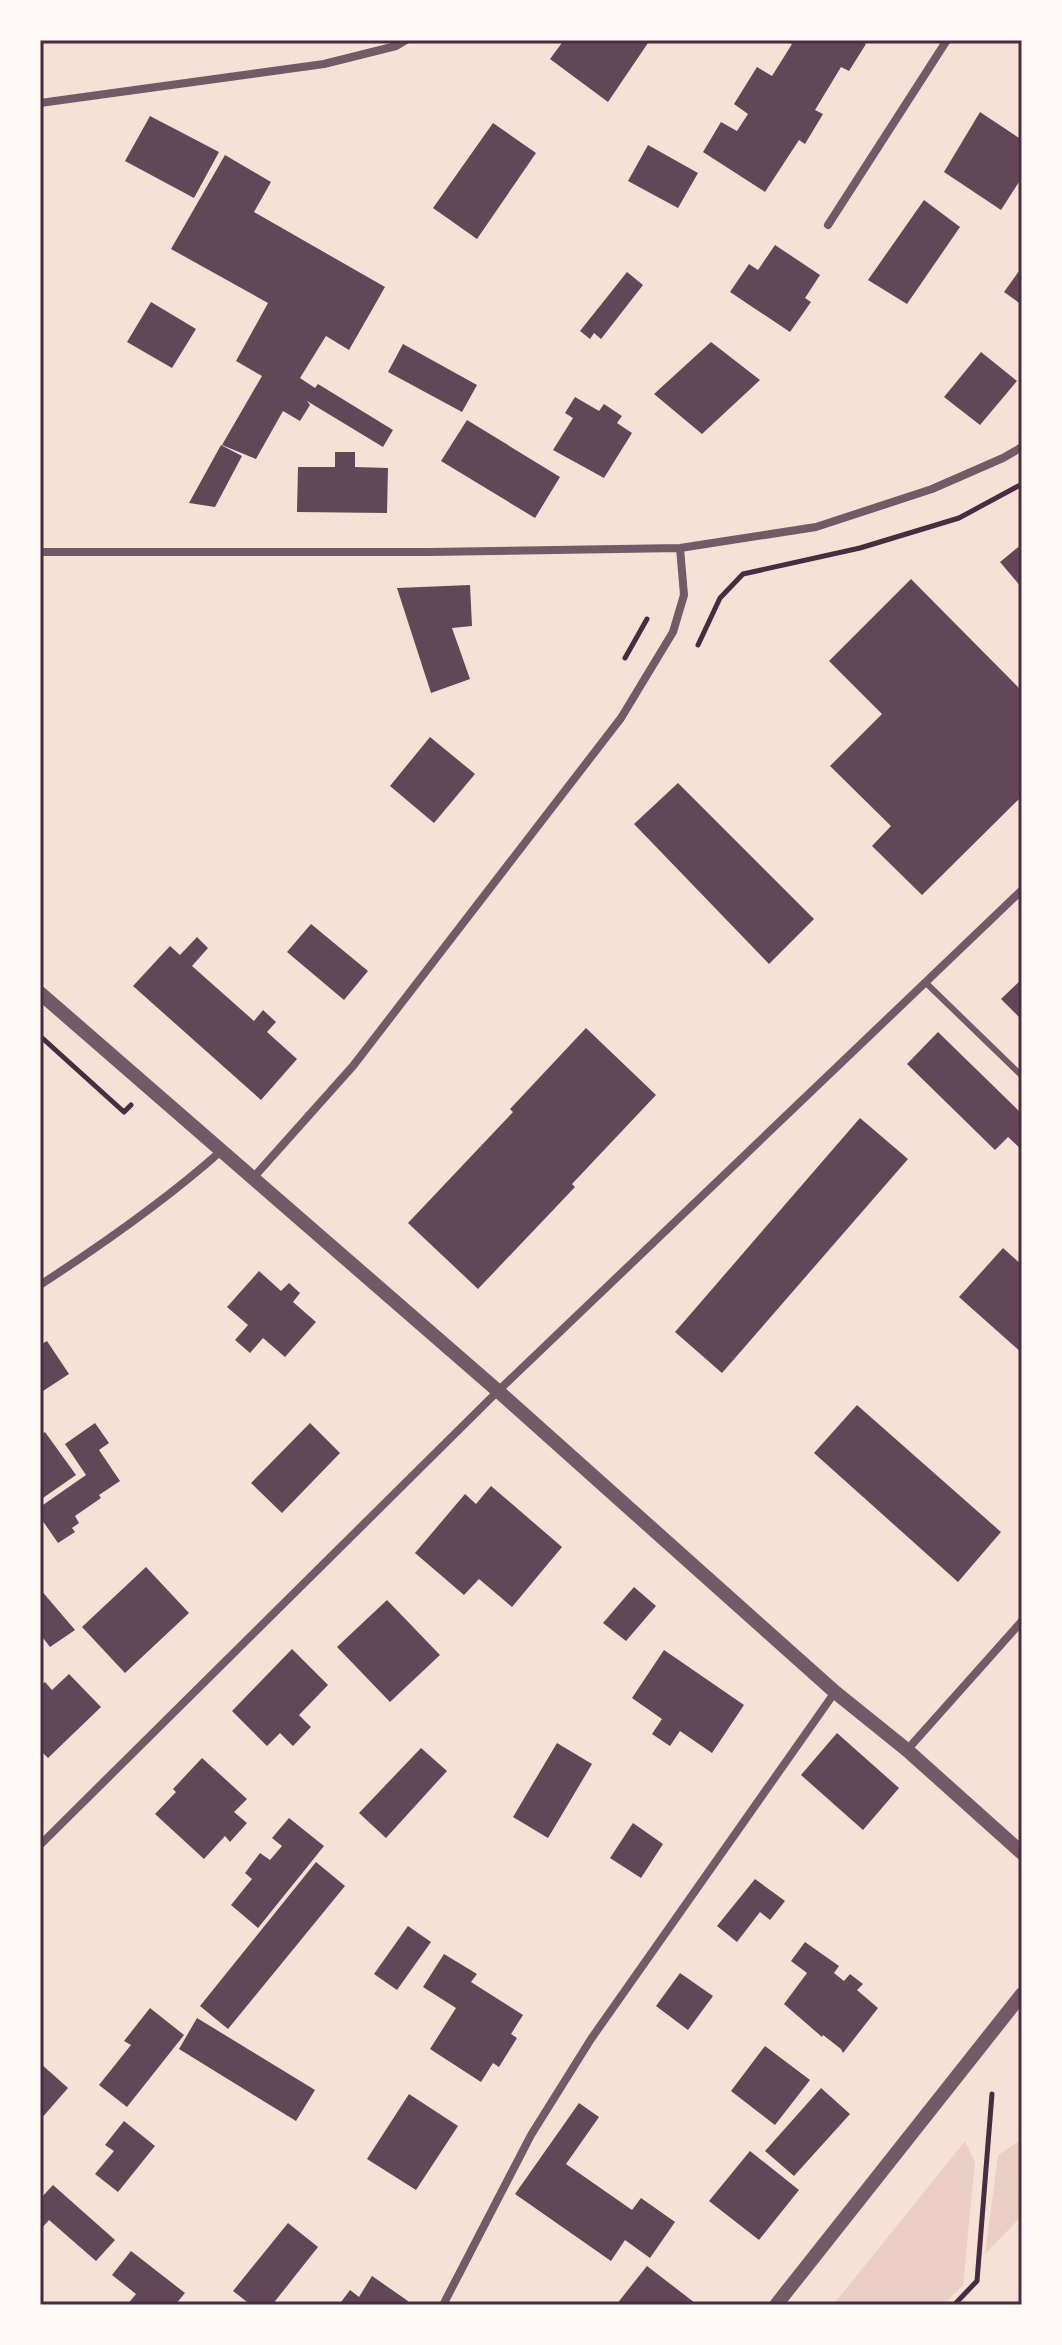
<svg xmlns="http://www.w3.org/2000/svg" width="1062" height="2345" font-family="Signika,sans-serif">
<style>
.green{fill:#ebcfc5}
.building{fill:#644757}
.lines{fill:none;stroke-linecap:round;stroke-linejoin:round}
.path{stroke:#4a2c40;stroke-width:5}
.service{stroke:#755966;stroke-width:6}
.minor{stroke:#755966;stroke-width:8}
.tertiary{stroke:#755966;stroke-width:14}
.neatline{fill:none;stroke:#4a2c40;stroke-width:3}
</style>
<rect width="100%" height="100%" fill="#f7e1d7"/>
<!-- green -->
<path class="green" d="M1022,2139V2216L985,2254L998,2155Z
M965,2141L975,2162L963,2285L943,2305H833Z"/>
<!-- building -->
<path class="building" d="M564,40H650L608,102L550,59Z
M785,40H860L866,44L849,71L841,67L815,110L823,114L805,144L799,140L765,192L703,152L721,122L737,131L748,114L734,104L757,67L772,76L792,44Z
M980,112L1022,140V184L1019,182L1001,210L944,172Z
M150,116L219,152L194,198L125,161Z
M493,123L536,153L477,239L433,208Z
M648,145L698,173L678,208L628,181Z
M225,155L271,182L254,212L385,287L349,350L326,336L300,378L315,388L318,384L393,430L383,447L307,401L310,405L300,421L283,411L256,459L222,445L262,376L236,361L268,303L171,249Z
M924,200L960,227L907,304L868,280Z
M775,245L820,275L805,298L811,302L790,332L730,292L749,264L758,270Z
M1022,267V305L1004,292Z
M627,272L643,285L601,339L594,333L590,339L580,331Z
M151,302L196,329L172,368L127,342Z
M711,342L760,380L702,434L654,394Z
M403,344L477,385L462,412L388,372Z
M981,352L1017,381L980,425L944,397Z
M575,397L599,411L604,404L622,416L617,423L632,433L604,478L553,450L573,418L565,413Z
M467,420L560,477L535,518L441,461Z
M221,445L242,456L215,507L189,503Z
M335,452H355V467L388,468L387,513L297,512L298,467H335Z
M1022,544V588L1000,562Z
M911,579L1022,691V796L922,895L872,846L891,826L830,766L882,714L829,661Z
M470,585L472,626L452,628L470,679L431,693L397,588Z
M430,737L475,774L434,823L390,786Z
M678,783L814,919L769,964L634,824Z
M311,924L368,971L344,1000L287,952Z
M197,937L208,948L192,966L254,1021L263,1010L276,1022L267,1032L297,1059L261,1100L133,986L170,946L180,955Z
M1022,979V1020L1001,999Z
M586,1028L656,1095L572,1184L575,1187L478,1289L408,1223L513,1112L510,1109Z
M938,1032L1022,1114V1150L1008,1137L995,1150L907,1064Z
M860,1118L908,1159L722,1373L675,1332Z
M1003,1248L1022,1265V1353L959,1297Z
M259,1271L281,1291L289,1283L300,1293L293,1302L316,1322L285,1357L263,1338L250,1353L235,1340L248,1325L227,1307Z
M47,1341L69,1374L40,1393V1345Z
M857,1405L1001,1532L958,1582L814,1453Z
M95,1423L109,1443L99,1450L120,1481L99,1495L101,1498L75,1516L79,1523L72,1528L75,1532L58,1543L40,1517V1507L86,1475L65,1444Z
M310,1423L340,1453L282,1513L251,1483Z
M45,1432L76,1475L40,1500V1435Z
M491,1486L562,1547L512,1607L479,1579L464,1595L415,1553L465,1494L476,1504Z
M146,1567L189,1613L125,1673L82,1627Z
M634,1587L656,1606L626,1641L603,1623Z
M40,1589L75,1630L50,1647L40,1634Z
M387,1600L440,1655L390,1702L337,1647Z
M292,1649L328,1685L299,1715L311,1727L293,1746L280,1733L267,1746L232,1711Z
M664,1650L744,1705L712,1753L680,1731L670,1746L652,1734L662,1719L632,1698Z
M69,1674L101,1707L48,1758L40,1750V1686L45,1682L52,1690Z
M837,1733L899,1788L863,1830L801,1775Z
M557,1743L592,1764L548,1838L513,1817Z
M421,1748L447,1771L386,1838L359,1813Z
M202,1758L247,1799L234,1812L247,1823L230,1842L225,1836L204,1859L155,1814L176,1792L173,1789Z
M289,1818L324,1846L258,1928L231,1905L252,1879L245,1873L260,1853L270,1860L282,1846L272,1838Z
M633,1823L663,1844L641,1878L610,1858Z
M316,1862L345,1886L228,2029L200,2006Z
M755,1879L785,1901L770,1920L760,1912L737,1942L717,1926Z
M408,1926L431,1942L397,1990L374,1974Z
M805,1942L839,1966L834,1973L844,1981L850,1974L863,1984L857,1990L878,2008L843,2053L841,2049L823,2035L822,2037L784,2004L807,1973L791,1961Z
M444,1954L477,1974L471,1982L523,2015L511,2034L517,2038L499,2067L493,2063L481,2082L430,2049L456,2008L423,1987Z
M680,1973L713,1996L688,2030L656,2006Z
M150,2008L184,2035L127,2107L99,2085L131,2045L124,2041Z
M197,2018L315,2090L296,2121L179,2049Z
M765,2046L810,2080L775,2125L731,2091Z
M40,2063L68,2088L40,2120Z
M821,2088L850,2114L794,2176L765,2151Z
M409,2094L458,2126L416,2190L367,2159Z
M579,2103L599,2117L566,2164L632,2210L641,2198L675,2222L650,2258L625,2240L611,2261L515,2194Z
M124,2121L155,2146L118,2192L95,2174L114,2151L105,2145Z
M750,2151L799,2190L759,2240L709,2201Z
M53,2185L115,2240L96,2261L49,2220L40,2230V2199Z
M288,2223L318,2247L272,2305H251L233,2291Z
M131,2251L185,2293L175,2305H127L136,2294L112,2275Z
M647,2266L695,2303L693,2305H616Z
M372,2276L408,2301L406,2305H345L341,2302L350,2290L359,2297Z"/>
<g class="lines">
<!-- path -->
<path class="path" d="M698,645L720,598L743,574L860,548L959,518L1022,484
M625,658L647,619
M40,1036L124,1112L131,1105
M954,2305L977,2281L992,2094"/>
<!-- service -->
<path class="service" d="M925,982L1022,1076"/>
<!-- minor -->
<path class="minor" d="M40,103L324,64L396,46L406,40
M828,225L947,40
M40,552H429L680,548L816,527L932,489L1003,458L1022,447
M253,1178L353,1066L621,718L673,632L684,595L680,548
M40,1285C103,1244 165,1201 221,1151
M907,1750L1022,1621
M40,1845L498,1391L1022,890
M443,2305L531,2135L591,2039L835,1692
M1021,2305L1022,2304"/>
<!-- tertiary -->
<path class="tertiary" d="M40,993L498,1391L835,1692L907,1750L1022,1853
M776,2305L1022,1994"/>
</g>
<!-- border -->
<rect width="1062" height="2345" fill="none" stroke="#fffaf5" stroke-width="84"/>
<rect x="42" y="42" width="978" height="2261" class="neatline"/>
</svg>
